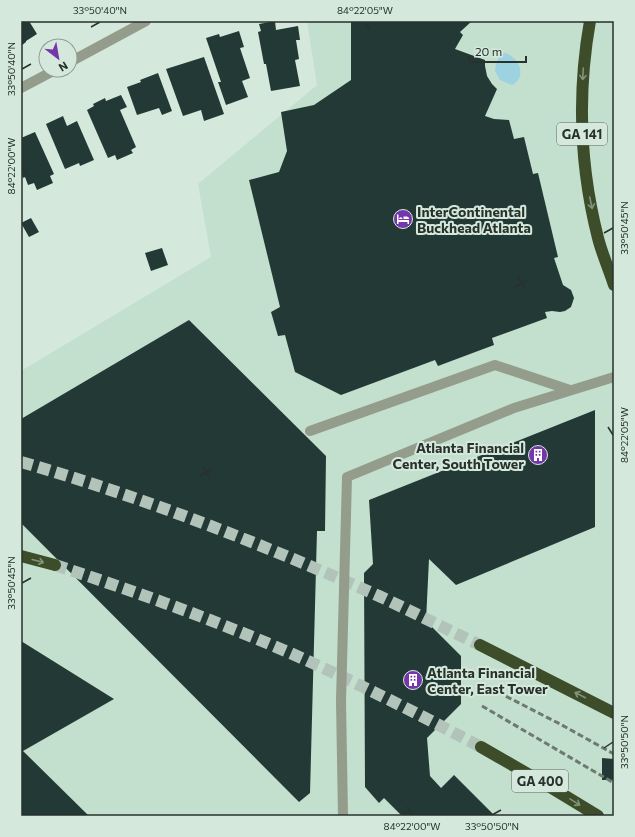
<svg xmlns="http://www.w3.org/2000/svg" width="635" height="837" font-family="Commissioner,sans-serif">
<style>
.built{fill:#c3dfce}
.water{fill:#9dd2e1}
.building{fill:#233936}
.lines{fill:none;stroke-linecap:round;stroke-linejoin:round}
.highway-tunnel{stroke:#b2c4b9;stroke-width:12;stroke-dasharray:12 6;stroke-linecap:butt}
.minor{stroke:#949c8b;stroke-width:10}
.highway{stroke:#3d4d2a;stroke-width:12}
.rail{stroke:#6d7a72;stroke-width:3;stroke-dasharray:6 3;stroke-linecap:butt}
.oneway{stroke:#81937a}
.ticks{fill:none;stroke:#29312c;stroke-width:1.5}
.labels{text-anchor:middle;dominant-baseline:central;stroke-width:4;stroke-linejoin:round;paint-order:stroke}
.shield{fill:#d4e9dc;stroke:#5c6861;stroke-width:1}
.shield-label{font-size:13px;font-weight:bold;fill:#29312c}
.poi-label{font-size:14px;font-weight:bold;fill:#29312c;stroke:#d4e9dc;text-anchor:start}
.neatline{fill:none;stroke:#29312c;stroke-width:1.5}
.ticks-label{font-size:10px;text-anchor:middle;fill:#29312c}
</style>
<rect width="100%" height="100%" fill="#d4e9dc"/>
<!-- built -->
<path class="built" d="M307,21H614V816H21V371L211,257L198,184L317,85Z"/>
<!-- water -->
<path class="water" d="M505,53C520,58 527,77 512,85L500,80L495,71C496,63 497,57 505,53Z"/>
<!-- building -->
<path class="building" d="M24,21H29L37,34L26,41V42L21,46V23Z
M275,21L276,30L298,26L300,40H296L299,59L295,60L300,86L271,91L266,64H264L258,32L261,31L259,24Z
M351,21H472L460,32L463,35L455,49L485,60V66L487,76L492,84L497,89L485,116L494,119L509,120L514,139L524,137L533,174L538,173L558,257L554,258L563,285L571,290L574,298L571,307L565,311L560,312L552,311L545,312L547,318L492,338L494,345L438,366L435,360L341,395L295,372L285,335L278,336L271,312L280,307L249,180L279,172L287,151L281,112L314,105L351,80Z
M239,31L244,47L240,48L250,78L242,81L248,97L226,105L218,82H221L206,38L219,34L220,37Z
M204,57L224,114L204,121L201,110L183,116L166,69Z
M158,73L172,111L162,115L159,108L137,115L127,87L141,82L140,80Z
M121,95L127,107L120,110L136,147L131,150L133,153L117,160L115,155L108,158L87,110L94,106L93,104L105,98L106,101Z
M63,116L67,126L77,121L94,160L80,166L79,163L65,169L46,124Z
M35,132L54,174L50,176L53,183L37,190L34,183L28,185L25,177L23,178L21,173V138Z
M31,218L39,232L29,237L21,223Z
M162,248L168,265L151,271L145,253Z
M189,320L326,456L325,531H317L310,793L299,802L21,523V419Z
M595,410V527L456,585L429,559L426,621L461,656V704L427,738L430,776L441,788L454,775L495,816H402L384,798L379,803L365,787L364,573L373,564L369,500Z
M21,641L114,699L23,751L89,816H22L21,814Z
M602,758L614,759V780H602Z"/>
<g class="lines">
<!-- highway-tunnel -->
<path class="highway-tunnel" d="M21,462C143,497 262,544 379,596C413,612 446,629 480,645
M55,565C115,585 176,606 235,630C319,663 401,705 481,747"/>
<!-- minor -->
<path class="minor" d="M70,62L146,21
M21,88L55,70
M310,431L495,365L570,390
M343,816L341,701L347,477L514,408L614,377"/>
<!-- highway -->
<path class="highway" d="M590,21C577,94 580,167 598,238C602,254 609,269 614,285
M21,556L55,565
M480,645L614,713
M481,747L547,785L598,816"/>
<!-- rail -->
<path class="rail" d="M482,684L560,724L614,754
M482,706L614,783"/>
</g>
<!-- one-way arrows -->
<defs><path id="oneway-shaft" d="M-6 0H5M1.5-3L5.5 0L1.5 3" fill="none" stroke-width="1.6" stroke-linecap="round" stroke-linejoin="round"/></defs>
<g class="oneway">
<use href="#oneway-shaft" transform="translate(583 74) rotate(93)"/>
<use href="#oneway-shaft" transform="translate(591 203) rotate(78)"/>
<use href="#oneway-shaft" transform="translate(38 561) rotate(15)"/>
<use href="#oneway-shaft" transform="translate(580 695) rotate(-152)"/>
<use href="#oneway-shaft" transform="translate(575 802) rotate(32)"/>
</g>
<!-- ticks -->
<path class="ticks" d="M365,22L370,31M91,27L100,22M22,69L31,64M22,166L27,175M604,233L613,228M518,277L525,289M515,287L527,280M608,427L613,435M203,467L210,479M200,476L212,469M22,583L31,578M604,748L613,742M407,806L412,815M492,815L501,810"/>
<!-- icons -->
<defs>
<g id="hotel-disc" transform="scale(1)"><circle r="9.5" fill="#7536ab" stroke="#d4e9dc"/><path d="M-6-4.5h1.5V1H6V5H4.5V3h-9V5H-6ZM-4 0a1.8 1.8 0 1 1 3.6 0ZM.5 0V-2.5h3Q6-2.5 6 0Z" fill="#fff"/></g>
<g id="building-disc" transform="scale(1)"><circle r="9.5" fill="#7536ab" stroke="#d4e9dc"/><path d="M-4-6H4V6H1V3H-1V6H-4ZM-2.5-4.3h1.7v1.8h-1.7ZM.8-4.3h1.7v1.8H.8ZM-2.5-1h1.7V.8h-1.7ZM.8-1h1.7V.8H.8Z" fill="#fff"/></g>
</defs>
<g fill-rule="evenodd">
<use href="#hotel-disc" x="403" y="219"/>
<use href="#building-disc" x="538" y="455"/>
<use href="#building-disc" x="413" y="680"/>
</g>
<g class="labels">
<!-- shield labels -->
<g class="shield">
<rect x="557" y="123" width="50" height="22" rx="3"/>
<rect x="512" y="770" width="56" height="22" rx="3"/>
</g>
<g class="shield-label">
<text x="582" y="134">GA 141</text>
<text x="540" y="781">GA 400</text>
</g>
<!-- poi labels -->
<g class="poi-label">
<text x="417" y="211">InterContinental<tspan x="417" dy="16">Buckhead Atlanta</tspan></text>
<text x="524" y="447" text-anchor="end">Atlanta Financial<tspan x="524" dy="16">Center, South Tower</tspan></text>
<text x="427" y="672">Atlanta Financial<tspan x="427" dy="16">Center, East Tower</tspan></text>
</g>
</g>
<!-- border -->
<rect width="635" height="837" fill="none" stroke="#d4e9dc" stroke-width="44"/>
<!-- north arrow -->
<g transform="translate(58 58) rotate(149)"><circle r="19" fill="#d4e9dc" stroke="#909f96"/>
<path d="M0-3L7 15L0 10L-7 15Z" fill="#7536ab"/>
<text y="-6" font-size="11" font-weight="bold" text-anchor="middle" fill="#29312c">N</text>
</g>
<!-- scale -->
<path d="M469 56v6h57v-6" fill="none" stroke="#29312c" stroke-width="2"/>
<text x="475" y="56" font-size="12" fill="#29312c" stroke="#d4e9dc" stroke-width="3" paint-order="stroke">20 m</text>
<rect x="22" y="22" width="591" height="793" class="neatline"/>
<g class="ticks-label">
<text x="100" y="14">33°50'40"N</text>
<text x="365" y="14">84°22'05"W</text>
<text transform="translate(11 69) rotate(-90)" y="4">33°50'40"N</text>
<text transform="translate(11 166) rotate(-90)" y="4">84°22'00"W</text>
<text transform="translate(624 228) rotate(-90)" y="4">33°50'45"N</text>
<text transform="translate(624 435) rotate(-90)" y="4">84°22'05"W</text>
<text transform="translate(11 583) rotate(-90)" y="4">33°50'45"N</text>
<text transform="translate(624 742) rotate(-90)" y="4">33°50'50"N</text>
<text x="412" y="830">84°22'00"W</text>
<text x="492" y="830">33°50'50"N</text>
</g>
</svg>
